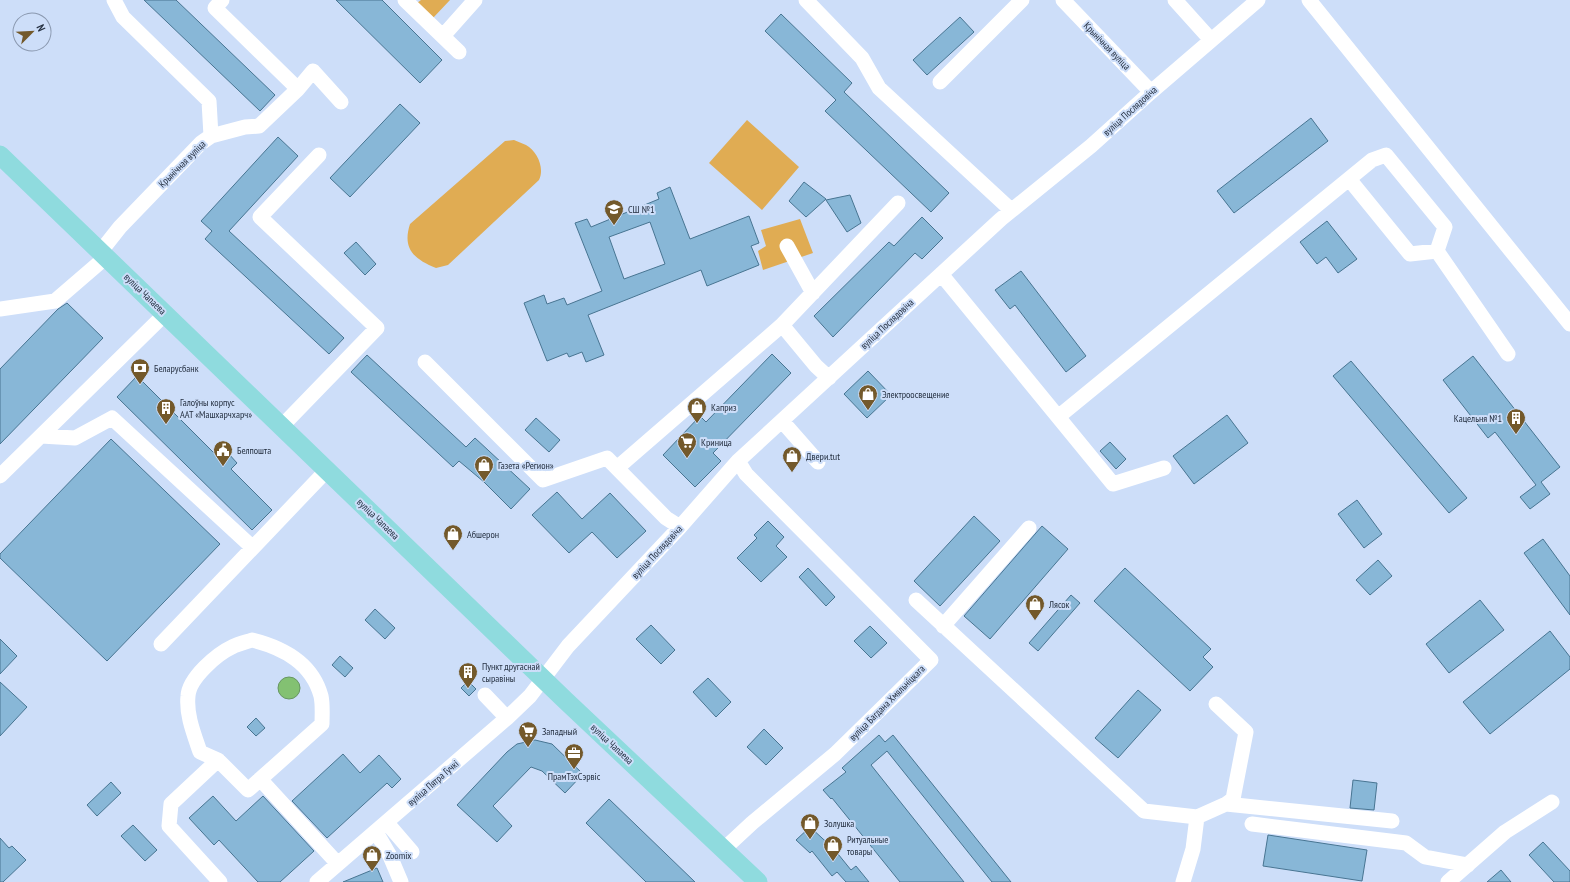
<svg xmlns="http://www.w3.org/2000/svg" width="1570" height="882" font-family="'PT Sans Narrow',sans-serif">
<style>
.green{fill:#e0ac53}
.water{fill:#83c172;stroke:#679663}
.building{fill:#88b7d7;stroke:#487592;fill-rule:evenodd}
.lines{fill:none;stroke-linecap:round;stroke-linejoin:round}
.minor{stroke:#fff;stroke-width:15}
.major{stroke:#8fdbde;stroke-width:19}
.labels{text-anchor:middle;dominant-baseline:central;stroke-width:4;stroke-linejoin:round;paint-order:stroke}
.street-label{font-size:10px;fill:#253041;stroke:#cddef9}
.poi-label{font-size:10px;fill:#253041;stroke:#cddef9;text-anchor:start}
</style>
<rect width="100%" height="100%" fill="#cddef9"/>
<!-- green -->
<path class="green" d="M421,0H450L433,18L417,3Z
M747,120L799,167L762,210L709,163Z
M514,140C518,142 522,143 526,145C537,151 545,168 539,180L448,265L436,268C414,259 402,249 410,224L505,141Z
M800,219L813,253L763,270L758,251L766,246L761,230Z"/>
<!-- water -->
<path class="water" d="M278 688a11 11 0 1 1 22 0a11 11 0 1 1-22 0Z"/>
<!-- building -->
<path class="building" d="M144,0H176L275,95L260,111Z
M336,0H382L442,60L420,83Z
M781,14L852,83L844,92L949,193L931,212L825,111L836,100L765,31Z
M960,17L974,32L927,75L913,60Z
M400,104L420,123L350,197L330,178Z
M1311,118L1328,141L1234,213L1217,191Z
M278,137L298,156L229,231L344,338L329,354L205,239L212,231L201,221Z
M804,182L826,199L806,217L789,201Z
M670,187L690,239L749,216L759,243L751,246L759,265L707,286L701,270L588,315L604,355L586,362L582,352L569,357L567,353L547,361L524,303L544,295L547,304L564,298L567,305L602,291L575,223L587,219L591,227L659,199L657,193ZM650,222L665,264L624,279L609,237Z
M850,195L861,223L847,232L826,200Z
M922,217L943,238L922,259L915,253L833,337L814,316L889,242L894,246Z
M1327,221L1357,259L1338,273L1326,257L1317,264L1300,242Z
M356,242L376,264L365,275L344,253Z
M1021,271L1086,356L1066,372L1015,305L1010,309L995,290Z
M67,303L103,338L0,444V369L58,309Z
M772,354L791,373L713,453L721,461L695,487L663,455L700,416L706,422Z
M367,355L466,447L475,438L530,489L511,509L484,482L459,461L453,467L351,372Z
M1473,356L1560,467L1541,482L1550,494L1530,509L1520,497L1536,485L1495,432L1488,438L1443,380Z
M1351,361L1467,498L1449,513L1333,376Z
M868,371L891,395L867,418L844,394Z
M137,376L221,460L228,453L237,463L231,469L272,510L252,530L117,397Z
M1227,415L1248,443L1194,484L1173,456Z
M536,418L560,440L549,452L525,430Z
M111,439L220,544L107,661L0,558V554Z
M1110,442L1126,459L1116,469L1100,451Z
M557,492L582,519L610,493L646,531L617,558L592,532L569,553L532,515Z
M1357,500L1382,534L1364,548L1338,514Z
M974,516L1000,541L940,606L914,581Z
M768,521L784,537L776,546L787,557L761,582L737,558L757,538L754,535Z
M1042,526L1068,549L990,639L964,616Z
M1543,539L1570,576V615L1524,553Z
M1378,560L1392,576L1370,595L1356,580Z
M808,568L835,597L826,606L799,577Z
M1125,568L1211,649L1203,657L1213,667L1190,691L1094,601Z
M1071,595L1080,603L1038,651L1029,643Z
M1480,600L1504,630L1449,673L1426,644Z
M375,609L395,628L385,639L365,620Z
M651,625L675,650L661,664L636,639Z
M870,626L887,643L871,658L854,641Z
M1550,631L1570,657V669L1490,734L1463,702Z
M0,639L17,656L0,674Z
M340,656L353,668L345,677L332,665Z
M708,678L731,702L716,717L693,692Z
M468,681L476,689L469,696L461,688Z
M0,682L27,707L0,736Z
M1138,690L1161,710L1118,758L1095,738Z
M256,718L265,728L256,736L247,727Z
M764,729L783,748L766,765L747,747Z
M879,735L885,742L893,735L1011,882H992L887,751L871,765L964,882H900L832,798L831,799L823,790L846,772L842,768Z
M535,740L552,744L583,774L565,793L542,771L531,767L493,806L512,826L497,842L457,805L507,752L517,744Z
M343,754L360,773L379,755L401,779L392,788L387,783L327,838L292,801Z
M1353,780L1377,783L1374,810L1350,808Z
M111,782L121,793L97,816L87,805Z
M213,796L236,821L263,796L314,851L280,882H258L219,840L214,845L189,818Z
M609,799L695,882H646L586,823Z
M133,825L157,850L145,861L121,836Z
M810,827L834,849L851,870L856,866L869,882H846L837,872L832,876L812,851L810,853L796,840Z
M1268,835L1367,850L1362,881L1263,866Z
M0,838L9,848L12,846L26,860L3,882H0Z
M1543,842L1570,871V882H1554L1529,855Z
M377,868L383,882H343Z
M1501,870L1511,882H1487Z"/>
<g class="lines">
<!-- minor -->
<path class="minor" d="M405,0L459,52
M806,0L862,58L879,88L1011,210
M1063,0L1151,92
M1175,0L1211,40
M1309,0L1570,324
M443,36L475,0
M940,82L1022,0
M298,89L313,71L341,102
M211,136L245,127L259,126L298,89L215,8L222,0
M1349,179L1410,254L1437,251
M787,246L813,293
M101,251L120,227L201,143L211,136L209,101L123,17L114,0
M941,274L1113,484L1164,468
M0,309L55,301L106,257
M425,362L543,480L607,458L666,518L680,527
M829,378L816,366L782,325L898,203
M1058,417L1372,160L1386,155L1445,227L1437,251L1508,354
M782,421L818,462
M282,426L377,328L260,217L319,155
M41,436L75,438L112,418L252,547
M617,468L782,325
M0,476L165,314
M916,600L1144,811L1197,817
M943,626L1029,528
M252,640C284,648 312,663 321,696C323,705 322,716 322,724L248,790L218,760L200,752C194,734 186,715 188,696C189,678 217,654 232,647C238,644 246,642 252,640Z
M161,644L327,470
M485,695L507,718
M1216,704L1246,732L1233,799L1226,804
M218,760L171,804L169,826L220,882
M260,779L338,864
M387,823L412,852
M1252,824L1406,843L1425,857L1468,865
M376,832L390,856L401,882
M724,849L752,823L835,754L931,660L746,474L738,461
M317,882L507,718L530,696L568,646L680,527L738,461L1001,219L1091,146L1151,92L1258,0
M1183,882L1193,849L1197,817L1226,804L1392,821
M1448,882L1505,832L1552,802"/>
<!-- major -->
<path class="major" d="M0,155L565,700L758,882"/>
</g>
<!-- icons -->
<defs>
<g id="school-pin" transform="scale(1)"><path d="M0 17L-7.5 6A9.5 9.5 0 1 1 7.5 6Z" fill="#73592b" stroke="#cddef9"/><path d="M0-5L7-2L0 1L-7-2ZM-4 1L0 2.5L4 1V4Q0 6-4 4Z" fill="#fff"/></g>
<g id="bank-pin" transform="scale(1)"><path d="M0 17L-7.5 6A9.5 9.5 0 1 1 7.5 6Z" fill="#73592b" stroke="#cddef9"/><path d="M-6-4H6V4H-6ZM0-2.3a2.3 2.3 0 1 0 0 4.6a2.3 2.3 0 1 0 0-4.6Z" fill="#fff"/></g>
<g id="shop-pin" transform="scale(1)"><path d="M0 17L-7.5 6A9.5 9.5 0 1 1 7.5 6Z" fill="#73592b" stroke="#cddef9"/><path d="M-5-2.5h2.3a2.7 3.5 0 0 1 5.4 0H5L5.5 6h-11ZM-1.5-2.5h3a1.5 2.3 0 0 0-3 0Z" fill="#fff"/></g>
<g id="building-pin" transform="scale(1)"><path d="M0 17L-7.5 6A9.5 9.5 0 1 1 7.5 6Z" fill="#73592b" stroke="#cddef9"/><path d="M-4-6H4V6H1V3H-1V6H-4ZM-2.5-4.3h1.7v1.8h-1.7ZM.8-4.3h1.7v1.8H.8ZM-2.5-1h1.7V.8h-1.7ZM.8-1h1.7V.8H.8Z" fill="#fff"/></g>
<g id="supermarket-pin" transform="scale(1)"><path d="M0 17L-7.5 6A9.5 9.5 0 1 1 7.5 6Z" fill="#73592b" stroke="#cddef9"/><path d="M-6-5.5h2.5l.6 2H6L4.5 2H-2.5L-4.4-4H-6ZM-1.5 3.2a1.3 1.3 0 1 0 .1 0ZM3 3.2a1.3 1.3 0 1 0 .1 0Z" fill="#fff"/></g>
<g id="civic-pin" transform="scale(1)"><path d="M0 17L-7.5 6A9.5 9.5 0 1 1 7.5 6Z" fill="#73592b" stroke="#cddef9"/><path d="M-.6-6.5H3V-4.5H.6V-3L4-1V1h2V6H-6V1h2V-1L-.6-3ZM-1.2 2.5V6h2.4V2.5Z" fill="#fff"/></g>
<g id="office-pin" transform="scale(1)"><path d="M0 17L-7.5 6A9.5 9.5 0 1 1 7.5 6Z" fill="#73592b" stroke="#cddef9"/><path d="M-6-3h4V-5.5h4V-3h4V5H-6ZM-1-4.5V-3h2v-1.5ZM-6 0V1H6V0Z" fill="#fff"/></g>
</defs>
<g fill-rule="evenodd">
<use href="#school-pin" x="614" y="209"/>
<use href="#bank-pin" x="140" y="368"/>
<use href="#shop-pin" x="868" y="394"/>
<use href="#shop-pin" x="697" y="407"/>
<use href="#building-pin" x="166" y="408"/>
<use href="#building-pin" x="1516" y="418"/>
<use href="#supermarket-pin" x="687" y="442"/>
<use href="#civic-pin" x="223" y="450"/>
<use href="#shop-pin" x="792" y="456"/>
<use href="#shop-pin" x="484" y="465"/>
<use href="#shop-pin" x="453" y="534"/>
<use href="#shop-pin" x="1035" y="604"/>
<use href="#building-pin" x="468" y="672"/>
<use href="#supermarket-pin" x="528" y="731"/>
<use href="#office-pin" x="574" y="753"/>
<use href="#shop-pin" x="810" y="823"/>
<use href="#shop-pin" x="833" y="845"/>
<use href="#shop-pin" x="372" y="855"/>
</g>
<g class="labels">
<!-- street labels -->
<g class="street-label">
<text transform="translate(1107 46) rotate(46)">Крынічная вуліца</text>
<text transform="translate(1130 111) rotate(-42)">вуліца Послядовіча</text>
<text transform="translate(182 164) rotate(-45)">Крынічная вуліца</text>
<text transform="translate(145 294) rotate(44)">вуліца Чапаева</text>
<text transform="translate(887 324) rotate(-43)">вуліца Послядовіча</text>
<text transform="translate(378 519) rotate(44)">вуліца Чапаева</text>
<text transform="translate(657 552) rotate(-47)">вуліца Послядовіча</text>
<text transform="translate(887 703) rotate(-45)">вуліца Багдана Хмяльніцкага</text>
<text transform="translate(612 744) rotate(43)">вуліца Чапаева</text>
<text transform="translate(433 783) rotate(-41)">вуліца Пятра Гучкі</text>
</g>
<!-- poi labels -->
<g class="poi-label">
<text x="628" y="209">СШ №1</text>
<text x="154" y="368">Беларусбанк</text>
<text x="882" y="394">Электроосвещение</text>
<text x="180" y="402">Галоўны корпус<tspan x="180" dy="12">ААТ «Машхарчхарч»</tspan></text>
<text x="711" y="407">Каприз</text>
<text x="1502" y="418" text-anchor="end">Кацельня №1</text>
<text x="701" y="442">Криница</text>
<text x="237" y="450">Белпошта</text>
<text x="806" y="456">Двери.tut</text>
<text x="498" y="465">Газета «Регион»</text>
<text x="467" y="534">Абшерон</text>
<text x="1049" y="604">Лясок</text>
<text x="482" y="666">Пункт другаснай<tspan x="482" dy="12">сыравіны</tspan></text>
<text x="542" y="731">Западный</text>
<text x="574" y="776" text-anchor="middle">ПрамТэхСэрвіс</text>
<text x="824" y="823">Золушка</text>
<text x="847" y="839">Ритуальные<tspan x="847" dy="12">товары</tspan></text>
<text x="386" y="855">Zoomix</text>
</g>
</g>
<!-- north arrow -->
<g transform="translate(32 32) rotate(66)"><circle r="19" fill="#cddef9" stroke="#8a98af"/>
<path d="M0-3L7 15L0 10L-7 15Z" fill="#73592b"/>
<text y="-6" font-size="11" font-weight="bold" text-anchor="middle" fill="#253041">N</text>
</g>
</svg>
